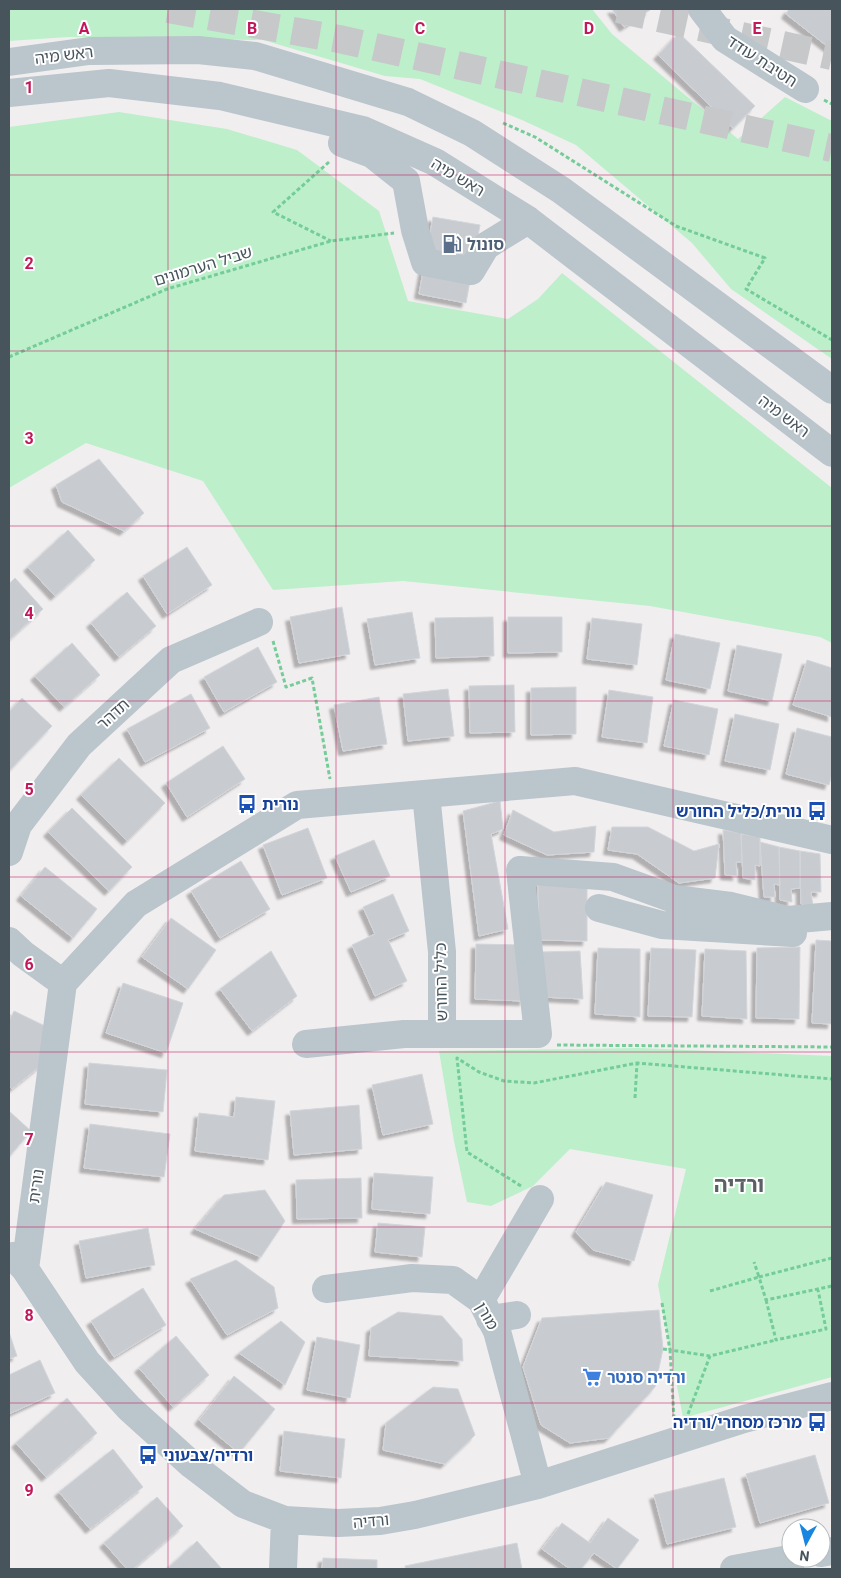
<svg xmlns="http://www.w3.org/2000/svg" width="841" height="1578" font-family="Roboto,'Noto Sans Hebrew',sans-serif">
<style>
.green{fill:#bdefcb}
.building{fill:#c8ccd1;stroke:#d2d5da;filter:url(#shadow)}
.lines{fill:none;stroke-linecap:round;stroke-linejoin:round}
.highway-tunnel{stroke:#c6c8ca;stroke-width:28;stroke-dasharray:28 14;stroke-linecap:butt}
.path{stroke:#74cd98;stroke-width:3;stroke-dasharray:4 2.5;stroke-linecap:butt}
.minor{stroke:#bac5cc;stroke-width:28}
.grid{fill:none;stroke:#c2185b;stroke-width:1;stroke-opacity:0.55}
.labels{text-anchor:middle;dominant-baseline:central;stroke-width:4;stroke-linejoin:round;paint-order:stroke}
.street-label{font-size:16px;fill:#47545c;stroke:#fff}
.service-label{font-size:16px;font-weight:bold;fill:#4e5e75;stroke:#fff;text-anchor:start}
.transit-label{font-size:16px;font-weight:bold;fill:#164399;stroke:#fff;text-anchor:start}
.shop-label{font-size:16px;font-weight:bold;fill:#366cbe;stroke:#fff;text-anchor:start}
.district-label{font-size:21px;font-weight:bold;fill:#5b6064;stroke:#fff}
.grid-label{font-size:16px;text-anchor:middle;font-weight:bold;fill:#c2185b;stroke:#fff;stroke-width:4;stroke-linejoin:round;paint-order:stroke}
</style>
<defs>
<filter id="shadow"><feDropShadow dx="-4.5" dy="4.5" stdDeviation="1" flood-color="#0004"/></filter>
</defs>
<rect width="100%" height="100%" fill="#f1eeef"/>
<!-- green -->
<path class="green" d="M9,9H592L612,34L738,139L785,97L832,121V359L731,289L692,243L576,145L522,120L420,79L385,76L263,40L68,37L9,41Z
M119,112L227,129L297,150L379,211L408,301L508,319L538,299L562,273L832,488V643L820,637L650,606L403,581L273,590L203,481L86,443L9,488V127Z
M640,1048L832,1056V1377L683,1418L658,1285L686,1169L570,1149L533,1186L491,1206L467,1202L454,1141L439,1051Z"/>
<!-- building -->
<path class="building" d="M612,9H649L650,10L624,27Z
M789,9H832V50L786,14Z
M679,33L755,106L733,128L658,55Z
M433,217L480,225L466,303L419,294Z
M99,459L144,513L124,531L62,502L56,485Z
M68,530L95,560L55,596L28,567Z
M187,547L212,585L167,614L143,576Z
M15,578L43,609L9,640V584Z
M127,592L156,626L119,657L91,623Z
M342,607L350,654L299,663L290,617Z
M412,612L420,658L375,665L367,619Z
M493,617L494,656L436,658L435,618Z
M508,617H562V652L508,653Z
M592,618L642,624L637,665L587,659Z
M675,634L720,643L710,689L666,680Z
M72,643L100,675L64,707L35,676Z
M737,645L782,654L772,701L728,691Z
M258,647L277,682L224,712L204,677Z
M807,660L832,668V717L793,705Z
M514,685L515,732L470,733L469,686Z
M576,687V734L531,735V688Z
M448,689L454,736L408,741L403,694Z
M609,690L653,697L647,743L602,737Z
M191,694L210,728L145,762L127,729Z
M379,697L387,744L343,751L334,705Z
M22,698L52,726L9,771V712Z
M674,700L718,709L709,755L664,746Z
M735,714L779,724L770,770L725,761Z
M797,728L832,737V774L829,785L786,774Z
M223,746L245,779L187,817L166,783Z
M119,758L165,803L127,841L81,795Z
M500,801L503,829L491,834L508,929L479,936L463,811Z
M72,808L132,867L109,891L48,832Z
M513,810L554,832L596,826L594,852L547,855L504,835Z
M612,827H648L694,851L719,844L715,878L679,883L637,854L608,850Z
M308,828L327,878L282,895L263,845Z
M723,830L741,833L742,862H736L737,876L725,875Z
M741,834L760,837V866L755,865V880L743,878Z
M374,840L390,876L351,892L335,856Z
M760,842L779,847L780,885L774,884L775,897H764Z
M779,847L800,851V888L791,889L792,902L780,900Z
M800,851L820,854L821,892H811L813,906L801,904Z
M241,861L270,909L220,938L191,891Z
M45,867L97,909L73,938L21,896Z
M538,881L587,882V941L539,940Z
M393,894L409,931L388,940L407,981L375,996L352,945L375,934L363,907Z
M171,918L216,950L188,989L142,957Z
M816,940L832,941V1024L812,1023Z
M476,944L526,945L524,1001L475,999Z
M800,947L799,1019L756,1018L757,948Z
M598,948L640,949V1017L595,1014Z
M651,948L696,950L692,1017L648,1016Z
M705,949L746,951L747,1019L702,1016Z
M271,951L297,996L252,1031L220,989Z
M580,951L583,999L542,997L539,952Z
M123,983L183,1003L166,1053L106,1033Z
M14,1011L45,1026L44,1063L12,1089L9,1086V1021Z
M89,1063L167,1070L163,1112L85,1104Z
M422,1074L433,1124L383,1135L372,1085Z
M236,1097L275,1101L268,1160L195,1151L199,1113L234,1117Z
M359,1105L362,1149L294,1155L290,1111Z
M9,1111L31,1131L9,1157Z
M90,1124L170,1134L164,1177L84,1168Z
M374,1173L433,1177L430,1214L372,1209Z
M361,1178L362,1218L297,1219L296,1180Z
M606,1182L653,1195L634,1261L593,1250L576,1232Z
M265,1190L285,1221L261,1257L195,1229L224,1195Z
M378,1223L425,1227L422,1257L375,1252Z
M148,1228L155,1265L86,1278L79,1241Z
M236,1260L274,1287L278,1308L227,1335L190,1279Z
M143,1288L166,1325L114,1357L91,1321Z
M659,1310L663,1349L655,1387L609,1438L570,1443L541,1425L523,1367L542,1318Z
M398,1312L442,1316L462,1339L463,1361L369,1356L371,1328Z
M281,1321L305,1342L285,1385L239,1353Z
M9,1332L17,1356L9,1359Z
M176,1336L209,1375L173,1407L139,1368Z
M317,1337L360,1345L350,1398L307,1390Z
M40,1360L55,1393L9,1414V1375Z
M234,1376L275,1409L239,1453L199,1420Z
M433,1387L458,1389L475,1435L445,1464L383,1450L386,1423Z
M67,1398L97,1433L46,1477L16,1443Z
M284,1431L345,1439L341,1478L280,1471Z
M113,1449L143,1487L90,1529L59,1492Z
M815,1455L829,1503L760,1523L746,1474Z
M724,1478L736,1527L667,1544L654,1495Z
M157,1497L183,1526L133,1569H127L104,1543Z
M608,1518L639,1540L617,1569L594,1553L581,1569H570L542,1549L562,1523L590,1543Z
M197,1541L222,1569H167Z
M517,1543L522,1569H406L405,1566Z
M323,1558L377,1560V1569H322Z"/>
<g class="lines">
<!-- highway-tunnel -->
<path class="highway-tunnel" d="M168,9L339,39L832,148
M618,9L832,56"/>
<!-- path -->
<path class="path" d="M824,100L832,104
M503,123L535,137L676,226L765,258L746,289L832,340
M329,162L273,212L331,241
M9,357L167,289L331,241L394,233
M273,641L286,687L312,678L330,779
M557,1045L832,1047
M635,1098L637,1063
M521,1186L467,1152L457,1058L479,1072L504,1081L534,1083L637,1063L832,1079
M832,1258L759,1277L766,1300L832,1286
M710,1291L759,1277L754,1262
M766,1300L776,1340L826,1329L818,1290
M662,1303L670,1350L710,1356L776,1340
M663,1349L670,1350L674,1419
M688,1414L710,1356"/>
<!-- minor -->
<path class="minor" d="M702,9L725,39L805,89
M9,62L89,51L198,50L255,56L408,102L472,133L561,190L832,390
M9,93L109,83L220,96L363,130L435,162L528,220L832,453
M342,143L372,154L406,181L415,230L425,262L471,271L486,246L528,220
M9,852L18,825L79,745L171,660L259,622
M599,908L662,925L793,933
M9,941L23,954L63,983
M442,1034H538L520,870L613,877L674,899L731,906L788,920L832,916
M306,1044L404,1034H442V952L426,794
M13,1256L25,1269L87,1362L129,1408L192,1465L243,1504L285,1520L338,1523L380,1521L415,1515L538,1485L744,1419L832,1396
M25,1269L63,983L136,904L297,805L575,781L832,840
M326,1289L412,1278L453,1280L481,1300L497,1331L538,1485
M481,1300L540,1199
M490,1319L517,1315
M821,1553L832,1551
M283,1569L285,1520
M734,1569L794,1558"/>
</g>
<!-- grid -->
<path class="grid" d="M168,9V1569M336,9V1569M505,9V1569M673,9V1569M9,175H832M9,351H832M9,526H832M9,701H832M9,877H832M9,1052H832M9,1227H832M9,1403H832"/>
<!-- icons -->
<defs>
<g id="fuel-bare" transform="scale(1.5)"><path d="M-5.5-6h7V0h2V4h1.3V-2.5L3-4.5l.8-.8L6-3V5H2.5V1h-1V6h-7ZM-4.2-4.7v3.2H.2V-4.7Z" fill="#5c6f8a" stroke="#fff" stroke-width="2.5" paint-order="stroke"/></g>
<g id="bus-bare" transform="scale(1.5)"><path d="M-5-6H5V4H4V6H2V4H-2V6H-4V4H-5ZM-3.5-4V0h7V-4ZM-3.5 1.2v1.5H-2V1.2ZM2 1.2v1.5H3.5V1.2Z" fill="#1a4fb4" stroke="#fff" stroke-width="2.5" paint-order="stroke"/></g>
<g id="supermarket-bare" transform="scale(1.5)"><path d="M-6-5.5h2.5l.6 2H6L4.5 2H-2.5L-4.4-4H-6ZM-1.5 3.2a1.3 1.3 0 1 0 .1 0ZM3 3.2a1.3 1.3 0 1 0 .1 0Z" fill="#3f7fe0" stroke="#fff" stroke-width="2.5" paint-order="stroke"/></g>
</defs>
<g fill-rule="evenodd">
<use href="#fuel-bare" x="452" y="244"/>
<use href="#bus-bare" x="247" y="804"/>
<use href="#bus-bare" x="817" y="811"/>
<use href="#supermarket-bare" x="592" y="1377"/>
<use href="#bus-bare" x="817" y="1422"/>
<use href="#bus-bare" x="148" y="1455"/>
</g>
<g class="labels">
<!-- street labels -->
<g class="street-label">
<text transform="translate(64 55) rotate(-7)">ראש מיה</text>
<text transform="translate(762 61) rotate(33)">חטיבת עודד</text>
<text transform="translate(458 177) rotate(31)">ראש מיה</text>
<text transform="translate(203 266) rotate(-17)">שביל הערמונים</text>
<text transform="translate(784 416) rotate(37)">ראש מיה</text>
<text transform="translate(113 714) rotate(-42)">תדהר</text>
<text transform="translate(441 982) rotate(-91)">כליל החורש</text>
<text transform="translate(36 1186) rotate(-82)">נורית</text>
<text transform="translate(487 1316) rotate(60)">מורן</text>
<text transform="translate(371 1521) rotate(-5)">ורדיה</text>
</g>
<!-- service labels -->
<g class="service-label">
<text x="467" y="244">סונול</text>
</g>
<!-- transit labels -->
<g class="transit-label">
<text x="262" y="804">נורית</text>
<text x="802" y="811" text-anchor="end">נורית/כליל החורש</text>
<text x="802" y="1422" text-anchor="end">מרכז מסחרי/ורדיה</text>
<text x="163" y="1455">ורדיה/צבעוני</text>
</g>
<!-- shop labels -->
<g class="shop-label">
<text x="607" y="1377">ורדיה סנטר</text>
</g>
<!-- district labels -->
<g class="district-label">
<text x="739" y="1185">ורדיה</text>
</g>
</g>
<g class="grid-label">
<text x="84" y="34">A</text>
<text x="252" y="34">B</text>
<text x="420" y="34">C</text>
<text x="589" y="34">D</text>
<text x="757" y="34">E</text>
<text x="29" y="93">1</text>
<text x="29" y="269">2</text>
<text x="29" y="444">3</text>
<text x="29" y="619">4</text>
<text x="29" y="795">5</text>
<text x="29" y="970">6</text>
<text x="29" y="1145">7</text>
<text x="29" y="1321">8</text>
<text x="29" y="1496">9</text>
</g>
<!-- border -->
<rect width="841" height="1578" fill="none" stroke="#47545c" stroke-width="20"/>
<!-- north arrow -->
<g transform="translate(806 1543) rotate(187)"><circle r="24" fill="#ffffff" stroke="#b5bbbe"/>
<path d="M0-4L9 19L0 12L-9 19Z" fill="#1886e1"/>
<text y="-8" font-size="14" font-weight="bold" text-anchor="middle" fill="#47545c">N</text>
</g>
</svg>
